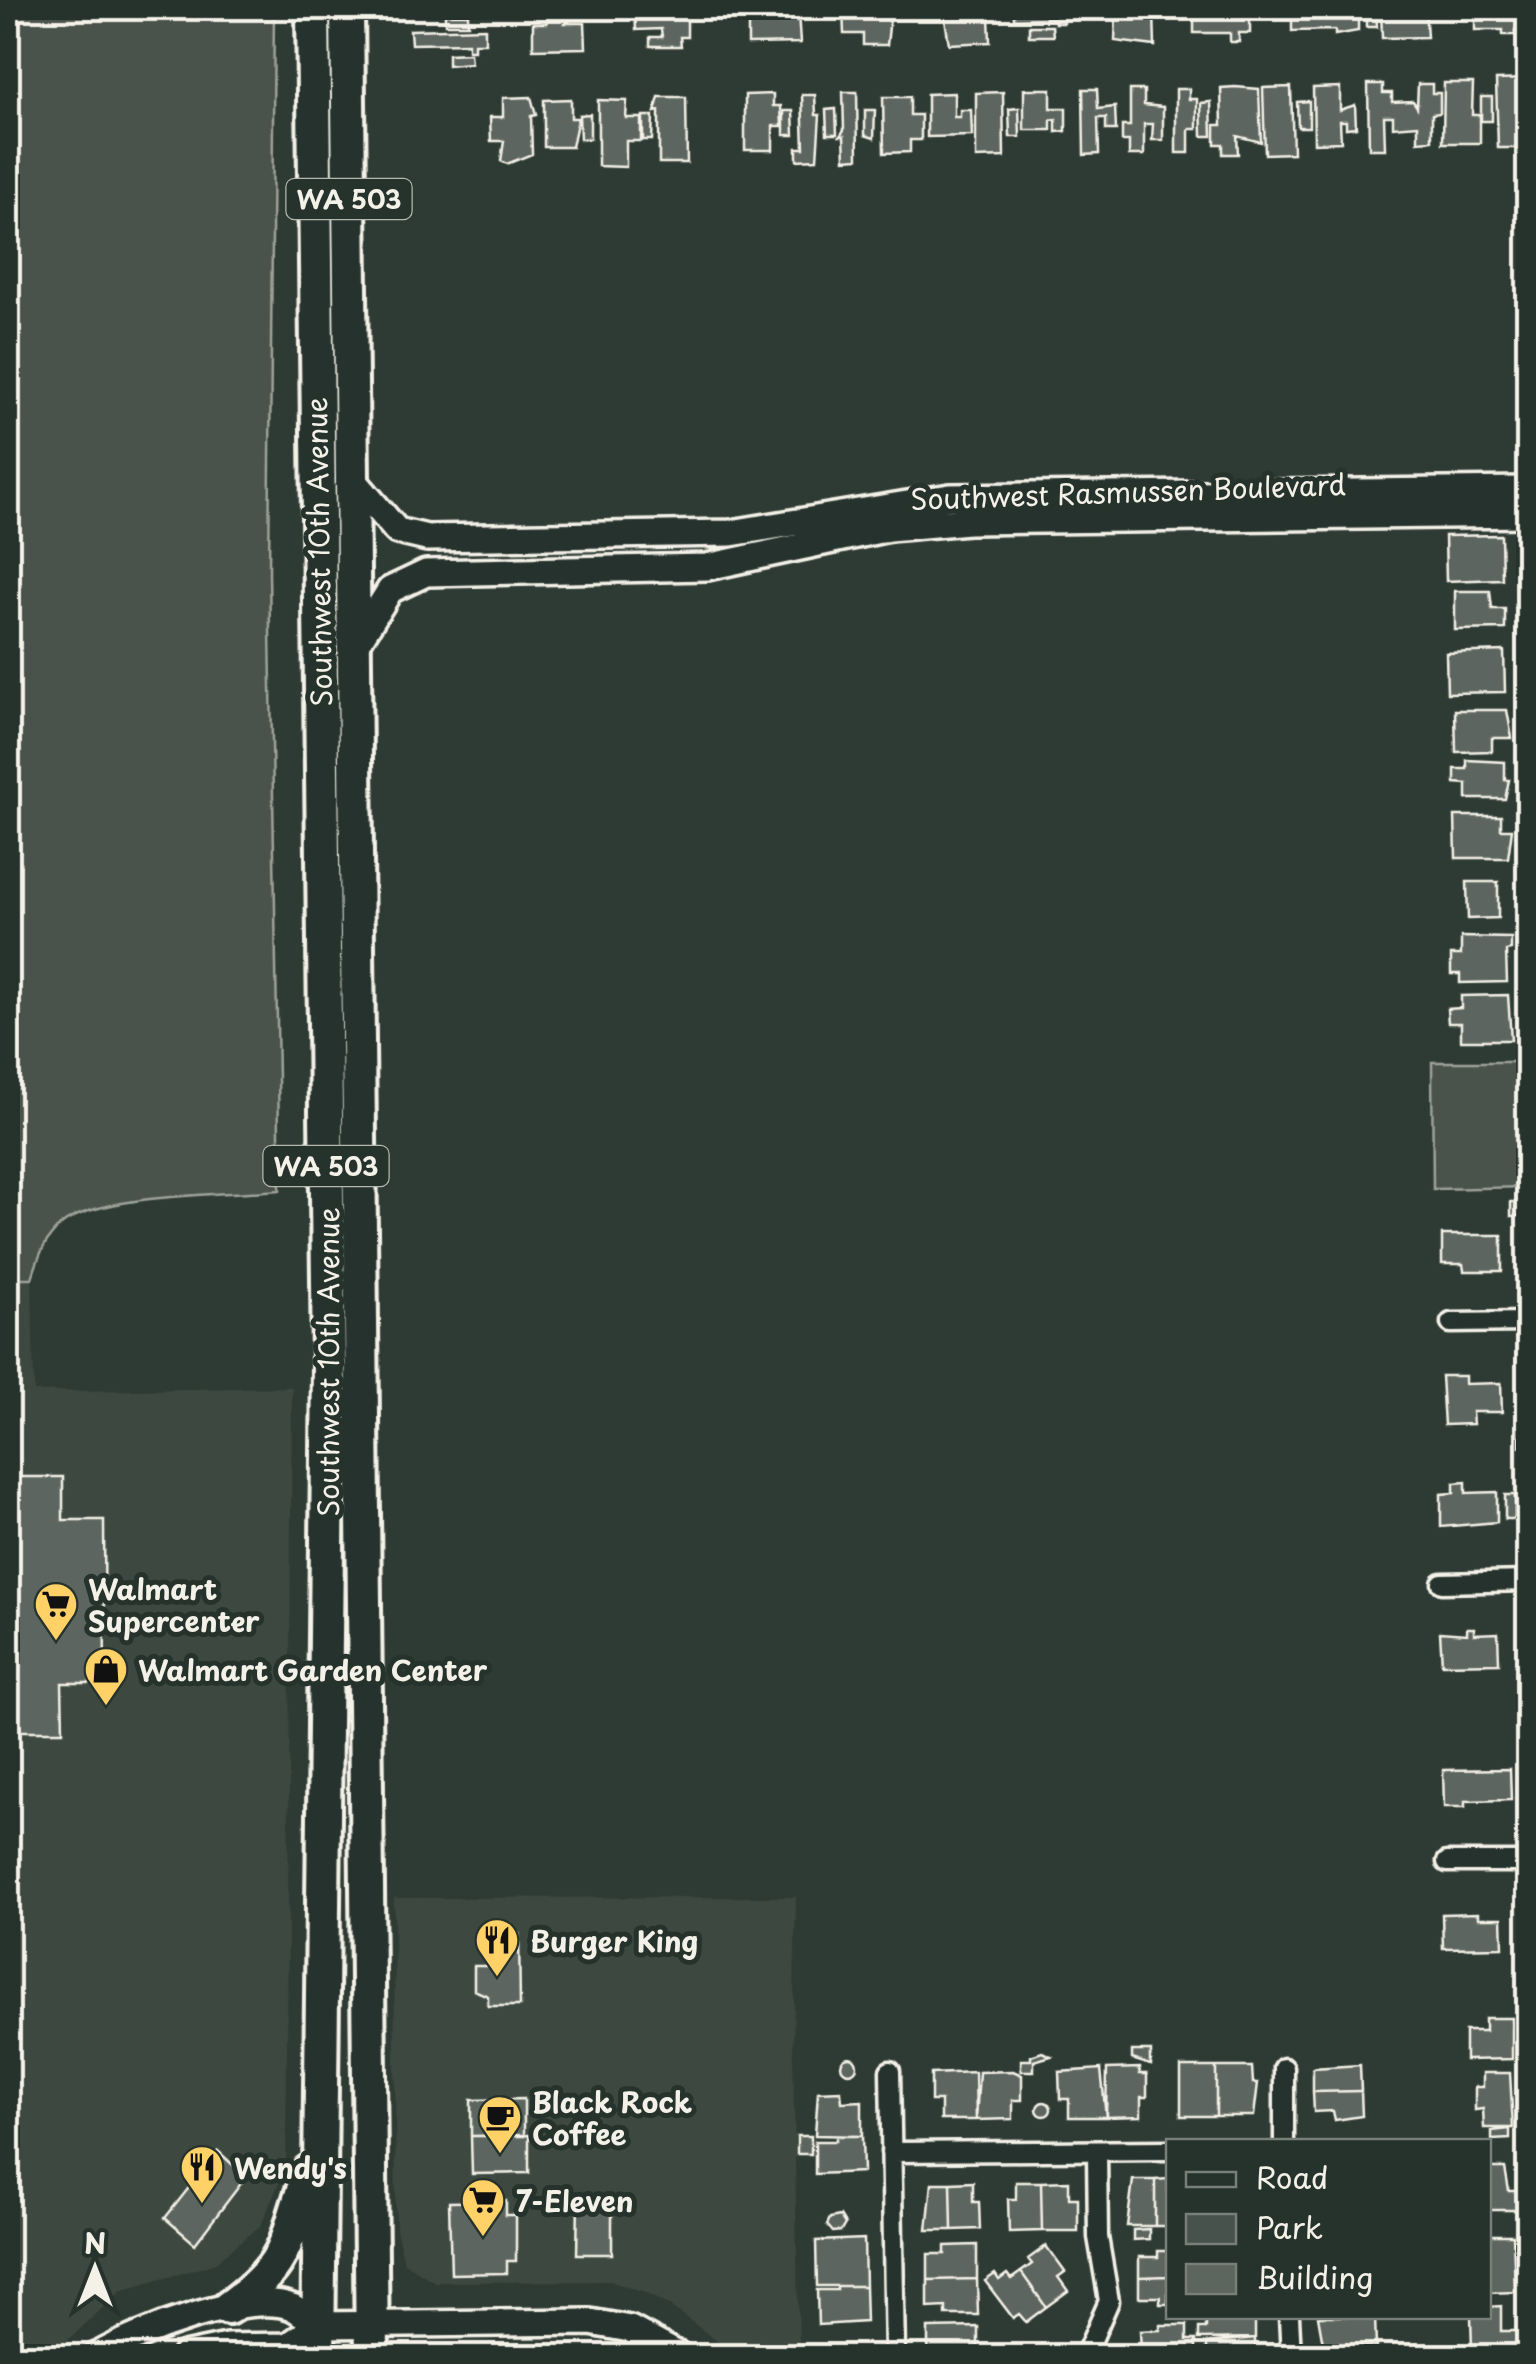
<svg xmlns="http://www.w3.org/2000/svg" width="1536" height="2364" font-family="'Playpen Sans',sans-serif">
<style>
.built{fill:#3c4841}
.green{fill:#48524c;stroke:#9ea29a;stroke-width:2.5}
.building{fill:#5c655e;stroke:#f4f1e8;stroke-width:2.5}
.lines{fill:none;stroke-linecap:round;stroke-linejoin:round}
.street-casing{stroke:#f4f1e8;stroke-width:25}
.secondary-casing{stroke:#f4f1e8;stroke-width:32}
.highway-casing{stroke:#f4f1e8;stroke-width:40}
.street{stroke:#26332d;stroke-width:18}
.secondary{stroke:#26332d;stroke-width:25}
.highway{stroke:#26332d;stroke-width:32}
.labels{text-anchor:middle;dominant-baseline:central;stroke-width:10;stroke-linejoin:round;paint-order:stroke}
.shield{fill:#26332d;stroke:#b6b8b0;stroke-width:2.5}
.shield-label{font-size:25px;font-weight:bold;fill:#f4f1e8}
.street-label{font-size:28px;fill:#f4f1e8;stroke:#26332d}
.poi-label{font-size:28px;font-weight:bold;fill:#f4f1e8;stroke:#26332d;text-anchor:start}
</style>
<rect width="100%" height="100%" fill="#2e3b34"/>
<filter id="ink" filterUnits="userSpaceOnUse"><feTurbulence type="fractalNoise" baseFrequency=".01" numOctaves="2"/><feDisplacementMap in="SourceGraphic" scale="20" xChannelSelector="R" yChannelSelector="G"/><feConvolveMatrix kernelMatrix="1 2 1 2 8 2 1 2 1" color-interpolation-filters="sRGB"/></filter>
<g filter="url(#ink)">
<!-- built -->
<path class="built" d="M8,1278H32L34,1392L292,1387L286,2167L261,2225L213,2264L121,2291L51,2356H8Z
M796,1897L793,2057L799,2356H737L673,2308L645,2293L610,2281L435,2282L404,2263L396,2229L394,1898Z"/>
<!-- green -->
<path class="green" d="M8,8H274L269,573L280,1190C228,1195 98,1193 61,1225C44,1240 39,1256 32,1278H8Z
M1432,1062H1528V1187L1433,1189Z"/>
<!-- building -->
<path class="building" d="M419,8H485V11H419Z
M548,8H571V19L566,23H585L586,48L533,49V23H547Z
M635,8H687V37H680L681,46H650V37H662L661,29L636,30Z
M755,8H803L798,12L800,43L748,44V17H755Z
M891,8L887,45H863V34H844L843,9Z
M956,8H979L965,11V17L989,16L990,42L949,44L944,13L960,17Z
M1014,8H1073V18H1064V23H1055L1054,18L1014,19Z
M1165,8L1154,11L1155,46L1115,41L1116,14H1125V9L1132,8Z
M1194,8H1250V33H1239V42H1230V33H1194Z
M1305,8L1358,14V31L1335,35V30L1292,31V14H1305Z
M1381,8H1425L1427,37L1382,38Z
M1475,8H1528V30H1515V35H1503V30H1475Z
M1376,9L1377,27H1366V10Z
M445,14H468V24H445Z
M1029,26H1052L1053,36H1029Z
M485,28V43H474V50H468V43L411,44L410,30Z
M470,53L471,63L448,65V54Z
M1528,79V100H1523L1524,148H1498L1496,80Z
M1444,83H1473L1472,115H1480V143H1443Z
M1368,84H1383V93H1392V102L1413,101L1417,107L1418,84H1432V93H1440V113L1432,114V140L1418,141V125L1393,127V116H1384L1385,149H1369Z
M1235,87L1259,89L1261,142L1237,136L1238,154H1223V144H1215V125H1222L1221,88Z
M1291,87L1293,153L1265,154L1263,88Z
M1340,87V110L1355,105L1356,127L1346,128V121H1340L1341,142L1314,143L1313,88Z
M1024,89H1051V108H1066V131L1056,132V119L1051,120V130H1024Z
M1083,89H1097L1098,109L1115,107L1116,130H1106V118H1098L1099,154L1084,155Z
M1176,89H1189V99H1197V129H1189V153H1176Z
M1130,90H1144V105L1163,107V140H1152L1153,124H1144V155H1129V141H1122V126H1130Z
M843,92H857L858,158L845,159L844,136H840L844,130Z
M1003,92L1004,157L976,158V93Z
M954,93V117H960V110H971L972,136L927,137V94Z
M773,94V106H781L782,126H773V150H745V95Z
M802,95H815L816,115H820L817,159L797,160V148H804Z
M531,97L536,115L531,116L532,154L507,164L501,161L504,141H491L490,117H503V98Z
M659,97H686L687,163H659V111L655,112Z
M883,97H910V115H921V140H910V152L884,153Z
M1481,97H1492V121H1481Z
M571,99V118H578L572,147H544V100Z
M598,100L627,101L626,118H641V141H626V167L598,166Z
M1309,101V127H1298L1297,102Z
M1211,102L1212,136H1202L1201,103Z
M1019,108L1020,137H1010L1009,109Z
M836,109L837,134H827L826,110Z
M865,110H875L874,138L865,135Z
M784,111H793L794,135H784Z
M590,114V139H580L579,115Z
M643,116H653L652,140H643Z
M1501,535L1502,579L1446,581L1445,536Z
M1455,591H1490L1492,609H1505V629L1455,630Z
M1504,651L1505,692L1447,693L1446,653Z
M1455,710H1507L1512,738H1492V751L1456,752Z
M1467,760L1505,762V780H1509L1505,799H1467V784L1455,783V769H1467Z
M1455,816H1501V829H1512L1508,858H1456Z
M1467,882H1498V918L1468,919Z
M1461,937L1511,938V950L1506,951L1507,982L1460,983V974H1451V955H1461Z
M1508,995L1511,1040H1461V1023H1448L1447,1009L1461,1008V996Z
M1511,1202H1527L1528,1216H1511Z
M1442,1235H1502V1271H1464L1463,1264H1442Z
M1441,1376H1465V1384L1501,1383L1502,1412H1472L1473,1424L1444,1425Z
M1520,1422H1528V1446H1520Z
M8,1477H63V1520H104L105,1683H62L63,1731H8Z
M1466,1482V1493L1497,1492V1522L1441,1527V1494L1454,1493V1483Z
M1505,1495H1515V1519H1505Z
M1467,1628H1474V1634L1498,1633L1499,1663L1442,1664L1440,1632L1467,1634Z
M1510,1769L1511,1800L1465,1801V1807H1444L1443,1770Z
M1478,1913V1918H1502L1503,1947L1443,1948L1442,1914Z
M481,1927H501V1935L519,1934L520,2006H488V1996L474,1990V1966H486Z
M1485,2018H1512V2059L1465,2060V2031H1485Z
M1132,2051H1151V2065L1132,2059Z
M1042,2052L1051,2056L1034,2061V2071H1021V2060H1031V2056Z
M841 2065a8 8 0 1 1 16 0a8 8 0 1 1-16 0Z
M1360,2065L1361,2091L1313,2092V2068Z
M1181,2067H1216V2116H1181Z
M1216,2067H1252L1253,2083H1258L1254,2116H1216Z
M1140,2068V2074H1147V2097H1141V2116L1106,2117L1107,2069Z
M1101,2069L1106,2117H1069V2099H1060L1059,2072Z
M1013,2071L1022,2075V2100H1013V2119L976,2120L979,2072Z
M975,2072L976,2120H941V2101H931V2074Z
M1483,2073H1510L1513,2128H1484L1483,2109L1475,2110V2087H1483Z
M841,2091L842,2102L862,2101V2136L815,2135L818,2092Z
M1361,2091L1362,2116L1335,2120L1333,2111L1314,2112L1313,2092Z
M524,2099V2136H471V2100Z
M1037 2109a7 7 0 1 1 14 0a7 7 0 1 1-14 0Z
M1510,2129V2139L1492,2140V2131Z
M529,2135V2173L472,2174L471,2136Z
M797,2136H811V2154H797Z
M836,2136H862L863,2172L815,2174V2141H836Z
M218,2151L246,2177L195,2244L165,2218Z
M1488,2168H1505L1509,2191H1519V2210H1488Z
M1168,2179V2226H1155V2180Z
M1133,2180H1155V2226H1127Z
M1069,2181V2198H1078V2231H1042L1041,2182Z
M973,2182V2202H979L980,2229L952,2230L951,2183Z
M1016,2182H1041L1042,2231L1009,2232L1008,2199H1016Z
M932,2183H951L952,2230H927Z
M506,2201V2215H516V2261H507V2273L451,2274L449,2202Z
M578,2202H612V2254H577Z
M840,2216L845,2224L841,2231L833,2232L827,2225L830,2218Z
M1149,2229V2239L1133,2240V2230Z
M1488,2235H1513L1515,2292L1488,2293Z
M864,2239L865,2286H817L816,2241Z
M977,2245V2279L928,2280V2254H945V2246Z
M1046,2246L1065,2272L1058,2277L1068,2291L1046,2307L1021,2272L1032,2264L1028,2259Z
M1158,2251H1168V2276L1139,2277V2257H1158Z
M1021,2272L1046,2307L1026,2322L1019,2314L1013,2318L985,2281L995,2274L999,2280L1007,2274L1011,2279Z
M1168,2276V2304H1160V2297H1139V2277Z
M977,2279L978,2315H946V2307L928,2308V2280Z
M837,2286H865L866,2322L818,2325L817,2290H837Z
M1501,2306V2331H1519L1520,2349H1472L1471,2316H1488V2307Z
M1206,2316H1255V2338L1199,2339V2328H1206Z
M1318,2316H1375L1376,2347L1323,2344Z
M1160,2325H1187V2340H1196V2351L1141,2352L1140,2331L1160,2330Z
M978,2327V2354L928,2355V2328Z
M1255,2338V2356H1207V2343Z
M1196,2351V2356H1141V2352Z"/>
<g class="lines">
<!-- street casing -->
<g class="street-casing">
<path id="street" d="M1451,1323L1528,1322
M1442,1583L1528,1581
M1447,1862H1528
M890,2071L895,2356
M1284,2142V2068
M891,2152L1168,2150
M1289,2316L1291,2356
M1085,2356L1109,2301L1098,2237L1097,2151"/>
</g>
<!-- secondary casing -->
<g class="secondary-casing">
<path id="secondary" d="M352,478L397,531L427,538L731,533L950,497L1528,490
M355,646L390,590L426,573L707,567L889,528L968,521L1528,514
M97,2356C136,2333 248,2289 292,2307C301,2311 310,2320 318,2325
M184,2356L227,2347L288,2346L318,2325L590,2322L630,2329L680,2356"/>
</g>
<!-- highway casing -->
<g class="highway-casing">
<path id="highway" d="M313,8L329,1365L318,2356
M347,8L372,2356
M228,2308C296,2258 282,2242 310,2171"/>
</g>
<!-- street -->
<use href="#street" class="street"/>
<!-- secondary -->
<use href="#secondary" class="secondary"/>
<!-- highway -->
<use href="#highway" class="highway"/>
</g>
</g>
<!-- icons -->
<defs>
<g id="supermarket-pin" transform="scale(2.25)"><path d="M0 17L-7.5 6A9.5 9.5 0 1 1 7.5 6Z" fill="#ffd166" stroke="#26332d"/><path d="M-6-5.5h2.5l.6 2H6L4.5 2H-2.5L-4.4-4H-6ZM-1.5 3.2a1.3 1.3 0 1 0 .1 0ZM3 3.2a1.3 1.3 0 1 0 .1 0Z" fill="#111"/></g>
<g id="shop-pin" transform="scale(2.25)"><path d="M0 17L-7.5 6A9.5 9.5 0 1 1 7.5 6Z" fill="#ffd166" stroke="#26332d"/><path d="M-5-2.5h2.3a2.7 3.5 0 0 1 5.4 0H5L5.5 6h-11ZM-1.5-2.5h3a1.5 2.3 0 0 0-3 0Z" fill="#111"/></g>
<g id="restaurant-pin" transform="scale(2.25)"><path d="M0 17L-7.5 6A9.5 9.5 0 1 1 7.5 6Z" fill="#ffd166" stroke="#26332d"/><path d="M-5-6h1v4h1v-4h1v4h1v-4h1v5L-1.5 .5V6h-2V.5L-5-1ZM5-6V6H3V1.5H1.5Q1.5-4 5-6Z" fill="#111"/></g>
<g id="cafe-pin" transform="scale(2.25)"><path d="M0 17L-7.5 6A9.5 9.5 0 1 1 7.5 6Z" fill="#ffd166" stroke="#26332d"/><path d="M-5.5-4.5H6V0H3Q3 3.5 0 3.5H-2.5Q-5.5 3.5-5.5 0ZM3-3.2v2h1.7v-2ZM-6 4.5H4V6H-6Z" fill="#111"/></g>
</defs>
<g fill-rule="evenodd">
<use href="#supermarket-pin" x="56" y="1604"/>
<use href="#shop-pin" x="106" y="1669"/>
<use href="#restaurant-pin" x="497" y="1940"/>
<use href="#cafe-pin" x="500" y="2117"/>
<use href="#restaurant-pin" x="202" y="2167"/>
<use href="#supermarket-pin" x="483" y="2200"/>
</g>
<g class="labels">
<!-- shield labels -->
<g class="shield">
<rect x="286.5" y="179" width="125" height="40" rx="8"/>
<rect x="263.5" y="1146" width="125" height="40" rx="8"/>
</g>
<g class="shield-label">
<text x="349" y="199">WA 503</text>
<text x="326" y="1166">WA 503</text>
</g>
<!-- street labels -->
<g class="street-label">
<text transform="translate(1128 491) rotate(-2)">Southwest Rasmussen Boulevard</text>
<text transform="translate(318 552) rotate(-91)">Southwest 10th Avenue</text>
<text transform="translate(327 1362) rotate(-90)">Southwest 10th Avenue</text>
</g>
<!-- poi labels -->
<g class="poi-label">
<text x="88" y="1588">Walmart<tspan x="88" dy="32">Supercenter</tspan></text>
<text x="138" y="1669">Walmart Garden Center</text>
<text x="530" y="1940">Burger King</text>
<text x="532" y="2101">Black Rock<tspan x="532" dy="32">Coffee</tspan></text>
<text x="234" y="2167">Wendy's</text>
<text x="516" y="2200">7-Eleven</text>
</g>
</g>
<!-- margin -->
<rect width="1536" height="2364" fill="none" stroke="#26332d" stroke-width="40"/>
<rect x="20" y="20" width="1496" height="2324" fill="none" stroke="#f4f1e8" stroke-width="4" filter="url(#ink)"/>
<!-- legend -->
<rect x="1166" y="2139" width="325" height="180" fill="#26332d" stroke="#787f78" stroke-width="2.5"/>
<rect x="1186" y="2172" width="50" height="15" fill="#26332d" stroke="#787f78" stroke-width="2.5"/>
<text x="1256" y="2189" font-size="30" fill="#f4f1e8">Road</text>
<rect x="1186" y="2214" width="50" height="30" fill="#48524c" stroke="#787f78" stroke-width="2.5"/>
<text x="1256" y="2239" font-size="30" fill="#f4f1e8">Park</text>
<rect x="1186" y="2264" width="50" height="30" fill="#5c655e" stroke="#787f78" stroke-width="2.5"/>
<text x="1256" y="2289" font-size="30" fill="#f4f1e8">Building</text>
<!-- north arrow -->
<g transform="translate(95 2269)" stroke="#26332d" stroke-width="8" paint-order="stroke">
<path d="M0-8L18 38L0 25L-18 38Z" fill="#f4f1e8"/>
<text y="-15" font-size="28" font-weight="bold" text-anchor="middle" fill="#f4f1e8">N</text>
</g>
</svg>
